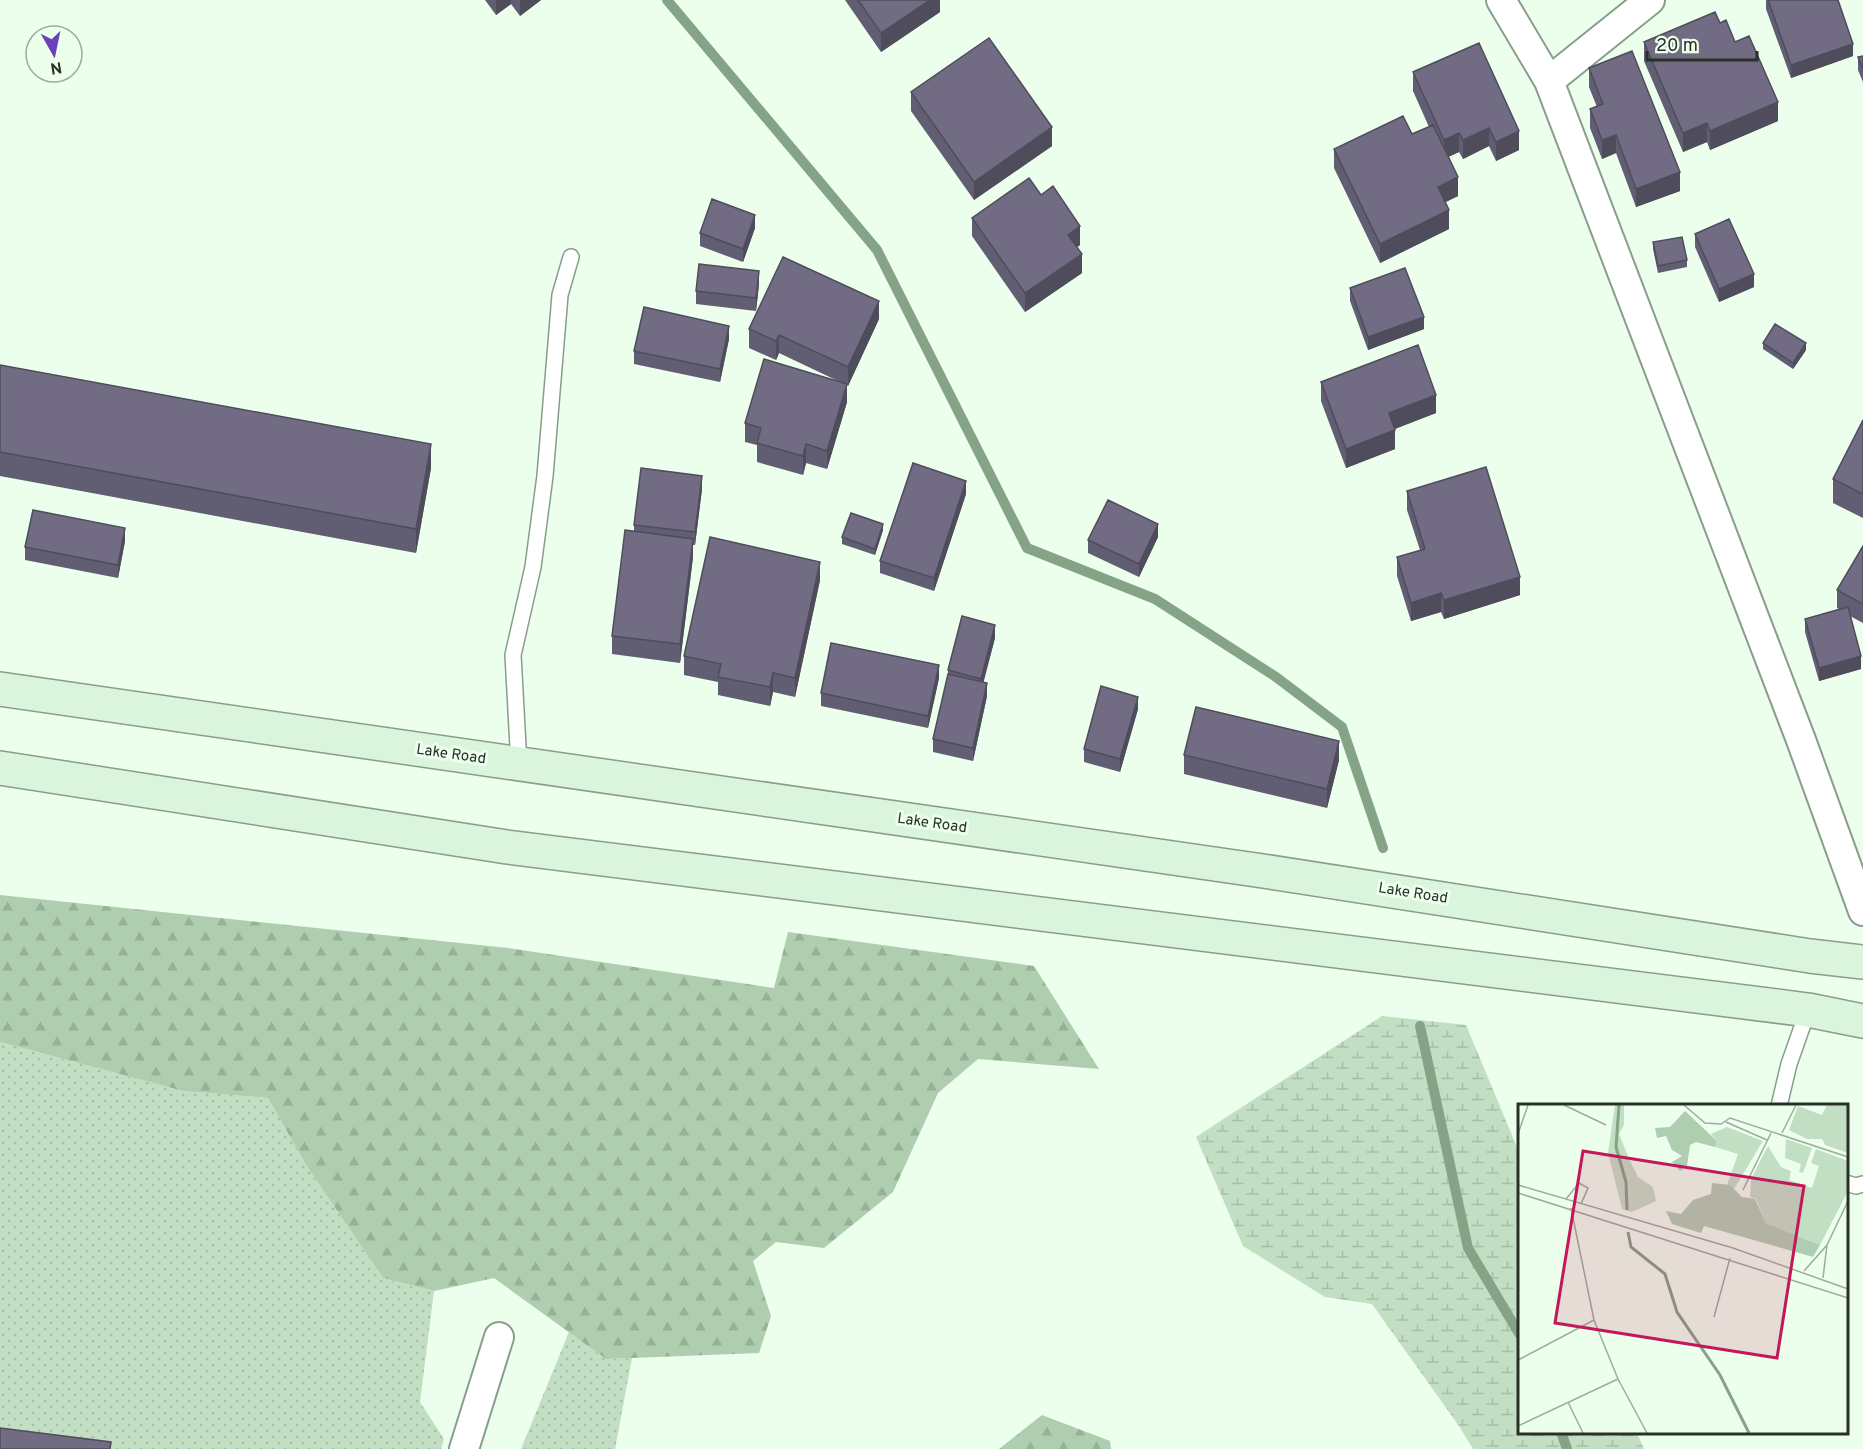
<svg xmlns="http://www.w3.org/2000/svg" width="1863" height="1449" font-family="Overpass,sans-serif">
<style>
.grass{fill:url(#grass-dots)}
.forest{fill:url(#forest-firs)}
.wetland{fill:url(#wetland-marsh)}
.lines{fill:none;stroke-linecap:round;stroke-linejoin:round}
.stream{stroke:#85a386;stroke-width:10}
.service-casing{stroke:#899e8a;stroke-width:18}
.minor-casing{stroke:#899e8a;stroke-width:32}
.secondary-casing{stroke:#899e8a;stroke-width:36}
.service{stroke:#fff;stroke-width:15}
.minor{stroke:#fff;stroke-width:28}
.secondary{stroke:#dbf4dc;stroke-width:33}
.wall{fill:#615d72}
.shaded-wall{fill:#4f4c5c}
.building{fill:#716c84;stroke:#4f4c5c;stroke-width:1.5}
.labels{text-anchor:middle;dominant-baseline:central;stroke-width:6;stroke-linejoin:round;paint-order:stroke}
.street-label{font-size:15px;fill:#283028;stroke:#ecfeec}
.inset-river{fill:none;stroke:#85a386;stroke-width:3}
.inset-road{fill:none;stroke:#9eac9e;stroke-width:1.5}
.view{fill:#c2185b;fill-opacity:0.15;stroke:#c2185b;stroke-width:3}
.inset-edge{fill:none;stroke:#283028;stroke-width:3}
</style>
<defs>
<pattern id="grass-dots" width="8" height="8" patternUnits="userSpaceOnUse" patternTransform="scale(1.5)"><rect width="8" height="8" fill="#c2dec3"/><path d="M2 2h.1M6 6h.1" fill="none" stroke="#a7bfa8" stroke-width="1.8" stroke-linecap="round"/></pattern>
<pattern id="forest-firs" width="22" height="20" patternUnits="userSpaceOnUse" patternTransform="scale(1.5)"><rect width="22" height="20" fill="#afceb0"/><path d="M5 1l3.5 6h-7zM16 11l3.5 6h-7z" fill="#97b197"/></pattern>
<pattern id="wetland-marsh" width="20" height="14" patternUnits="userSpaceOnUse" patternTransform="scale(1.5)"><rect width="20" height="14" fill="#c2dec3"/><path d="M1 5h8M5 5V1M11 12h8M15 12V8" fill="none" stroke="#a7bfa8"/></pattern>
</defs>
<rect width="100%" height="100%" fill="#ecfeec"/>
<!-- grass -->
<path class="grass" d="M0,1042L183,1091L268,1098L306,1165L383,1278L434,1291L420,1402L444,1439L441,1449H0Z
M569,1332L606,1359L632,1358L615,1449H521Z"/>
<!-- forest -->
<path class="forest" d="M0,895L508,948L774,988L788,932L1034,966L1099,1069L978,1059L938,1093L893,1192L824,1248L776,1242L753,1261L771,1316L759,1353L606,1359L494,1278L434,1291L383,1278L306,1165L268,1098L183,1091L0,1042Z
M1042,1415L1110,1441L1111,1449H999Z"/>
<!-- wetland -->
<path class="wetland" d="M1382,1016L1466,1025L1519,1152L1520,1432L1637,1433L1644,1449H1473L1459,1426L1372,1304L1325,1297L1243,1246L1196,1137Z"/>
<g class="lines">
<!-- stream -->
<path class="stream" d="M667,0L877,250L1027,548L1155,599L1276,677L1342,727L1383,848
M1420,1026L1468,1248L1520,1335
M1561,1432L1567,1449"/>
<!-- service casing -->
<g class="service-casing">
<path id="service" d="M519,765L513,655L533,567L545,476L560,295L571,257
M1779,1106L1789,1064L1808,1010
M1846,1183L1856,1186L1863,1184"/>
</g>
<!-- minor casing -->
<g class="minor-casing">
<path id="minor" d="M1501,0L1549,81L1801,740L1863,911
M1549,81L1650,0
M464,1449L499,1337"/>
</g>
<!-- secondary casing -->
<g class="secondary-casing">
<path id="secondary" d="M0,689L1263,871L1810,956L1863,962
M0,768L507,847L1808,1010L1863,1021"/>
</g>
<!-- service -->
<use href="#service" class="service"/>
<!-- minor -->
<use href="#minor" class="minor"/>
<!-- secondary -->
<use href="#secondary" class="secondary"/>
</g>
<!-- wall -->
<path class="wall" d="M485,0H541L520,16L511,4L496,15Z
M845,0H940V12L881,52Z
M1766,0H1838L1853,56L1791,78L1766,9Z
M1720,23L1735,42L1778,121L1710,150L1707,142L1683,152L1644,61V42Z
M1863,56V82L1858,70V57Z
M1589,68L1680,191L1636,207L1616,153L1602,159L1590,128V109L1597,107L1589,87Z
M1413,72L1519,150L1496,161L1489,146L1463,159L1459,152L1448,157L1458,196L1445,202L1449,229L1380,263L1334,168V149L1412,134L1429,127L1413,91Z
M911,92L1052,146L974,200L911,111Z
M1041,195L1080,245L1077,247L1082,273L1025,312L972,236V218Z
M755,228L743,262L700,246V233Z
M1695,234L1754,287L1719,302L1695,247Z
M1653,242L1687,260V267L1658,273L1653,249Z
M759,284L756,311L696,304V291Z
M1350,288L1424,329L1368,350L1350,301Z
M879,319L848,386L847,385V402L827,469L806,463L803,475L757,462V445L745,442V423L838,381L779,353L776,360L749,348V329Z
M729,339L720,382L634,364V351Z
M1763,343L1806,350L1793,369L1763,349Z
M0,365L431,468L416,553L0,476Z
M1321,382L1436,413L1395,429V449L1346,468L1321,401Z
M1863,420V518L1833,503V479Z
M702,489L695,545H693V557L680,663L612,654V636L634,531V525Z
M1407,491L1520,595L1444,619L1441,612L1411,621L1397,576V557L1420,550L1407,510Z
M966,494L934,591L880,573V561Z
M883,530L875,555L842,544V537Z
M1158,537L1139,577L1088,553V540Z
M125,541L118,578L25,560V547Z
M1863,546V623L1850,616L1861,669L1819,681L1805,632V619L1839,609L1837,608V590Z
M820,580L795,697L773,692L770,706L718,695V682L684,675V656Z
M995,638L983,682L987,696L973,761L933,752V739L948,675V670Z
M939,678L928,728L821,706V693Z
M1138,709L1120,772L1084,762V749Z
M1184,755L1339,760L1327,808L1184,774Z"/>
<!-- shaded-wall -->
<path class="shaded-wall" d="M496,0H511V4L496,15Z
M520,0H541L520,16Z
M930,0H940V12L881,52V33Z
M1853,44V56L1791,78V65Z
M1778,102V121L1710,150V131Z
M1707,123V142L1683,152V133Z
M1052,127V146L974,200V182Z
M1489,128V146L1463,159V140Z
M1519,131V150L1496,161V142Z
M1459,133V152L1444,159V140Z
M1616,135V153L1602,159V140Z
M1680,172V191L1636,207V189Z
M1458,177V196L1438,206V187Z
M1449,210V229L1380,263V244Z
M755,215V228L743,262V249Z
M1080,226V245L1068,254V235Z
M1082,254V273L1025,312V293Z
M759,271V284L756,311V298Z
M1754,274V287L1719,302V289Z
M879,301V319L848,386V367Z
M1424,317V329L1368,350V337Z
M729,326V339L720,382V369Z
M779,335V353L776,360V341Z
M1806,343V350L1793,369V363Z
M847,384V402L827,469V451Z
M1436,395V413L1389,431V413Z
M1395,430V449L1346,468V449Z
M431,444V468L416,553V529Z
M806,444V463L803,475V456Z
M702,476V489L695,545V532Z
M966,481V494L934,591V578Z
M883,524V530L875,555V549Z
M1158,524V537L1139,577V564Z
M125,528V541L118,578V565Z
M693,539V557L680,663V644Z
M820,562V580L795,697V678Z
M1520,577V595L1444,619V600Z
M1441,593V612L1411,621V603Z
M995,625V638L981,692V679Z
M1861,656V669L1819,681V668Z
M939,665V678L928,728V716Z
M773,673V692L770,706V687Z
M987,683V696L973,761V748Z
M1138,697V709L1120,772V759Z
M1339,741V760L1327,808V789Z"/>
<!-- building -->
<path class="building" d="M858,0H930L881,33Z
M1768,0H1838L1853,44L1791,65Z
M1715,12L1720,23L1726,20L1735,42L1749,36L1778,102L1710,131L1707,123L1683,133L1644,42Z
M989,38L1052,127L974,182L911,92Z
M1479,43L1519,131L1496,142L1489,128L1463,140L1459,133L1444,140L1413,72Z
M1632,51L1680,172L1636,189L1616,135L1602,140L1590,109L1603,104L1589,68Z
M1863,56V69L1858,57Z
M1403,116L1412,134L1433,125L1458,177L1438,187L1449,210L1380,244L1334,149Z
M1029,178L1041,195L1053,186L1080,226L1068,235L1082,254L1025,293L972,218Z
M712,199L755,215L743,249L700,233Z
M1729,219L1754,274L1719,289L1695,234Z
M1682,237L1687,260L1658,266L1653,242Z
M783,257L879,301L848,367L779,335L776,341L749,329Z
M699,264L759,271L756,298L696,291Z
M1405,268L1424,317L1368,337L1350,288Z
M644,307L729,326L720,369L634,351Z
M1775,324L1806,343L1793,363L1763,343Z
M1418,345L1436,395L1389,413L1395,430L1346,449L1321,382Z
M764,359L847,384L827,451L806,444L803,456L757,443L761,428L745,423Z
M0,365L431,444L416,529L0,452Z
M1863,420V494L1833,479Z
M913,463L966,481L934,578L880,561Z
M1486,467L1520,577L1444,600L1441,593L1411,603L1397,557L1425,549L1407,491Z
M641,468L702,476L695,532L634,525Z
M1108,500L1158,524L1139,564L1088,540Z
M33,510L125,528L118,565L25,547Z
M851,513L883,524L875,549L842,537Z
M625,530L693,539L680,644L612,636Z
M710,537L820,562L795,678L773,673L770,687L718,677L721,664L684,656Z
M1863,546V604L1837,590Z
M1848,607L1861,656L1819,668L1805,619Z
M962,616L995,625L981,679L948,670Z
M831,643L939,665L928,716L821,693Z
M948,674L987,683L973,748L933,739Z
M1101,686L1138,697L1120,759L1084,749Z
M1196,707L1339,741L1327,789L1184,755Z
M0,1428L111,1442L110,1449H0Z"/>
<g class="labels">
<!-- street labels -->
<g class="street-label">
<text transform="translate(451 755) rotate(8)">Lake Road</text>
<text transform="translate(932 824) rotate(8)">Lake Road</text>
<text transform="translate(1413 894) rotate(9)">Lake Road</text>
</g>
</g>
<!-- overview -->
<g transform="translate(1518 1104)">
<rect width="330" height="330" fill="#ecfeec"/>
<path d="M309,1H330V49L307,41L304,35H289L271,26L280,2L304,11ZM209,23L245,37L216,85L209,81L220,50L197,43L199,37L193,30ZM268,35L294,44L285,69L281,68L283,60L267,54ZM250,42L263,63L273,67L271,76L294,84L301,62L293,59L298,45L330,57V87L302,141L248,119L238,95L232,93L233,75Z" fill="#c2dec3"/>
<path d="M167,7L199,37L197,43L178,38L172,41L169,62L162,67L154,58L164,52L154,46L148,32L139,34L137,24L152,23ZM194,79L212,81L224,93L237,95L248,119L302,141L295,153L186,122L183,129L154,120L148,107L163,110L175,96L193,90Z" fill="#afceb0"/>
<path d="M97,1H106V21L101,30L112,57L120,73L135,83L138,97L114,108L104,105L90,49Z" fill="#c2dec3"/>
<path class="inset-river" d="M101,1L98,43L108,78L109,106M110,128L113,143L147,170L159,208L202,271L231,329"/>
<path class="inset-road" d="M46,1L88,21M166,1L187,19L203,20L212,14L330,53M208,18L249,36M264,29L278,1M0,30L10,1M0,81L215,144L330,185M225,86L253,29M0,89L330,194M48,95L61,79L70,84L63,100M53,104L76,216L100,275L129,329M286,167L309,141L330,97M305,174L309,141M196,213L212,154M0,256L76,216M50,298L65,329M0,322L100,275"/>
<path class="view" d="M65,47L286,82L259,254L37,219Z"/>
<rect width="330" height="330" class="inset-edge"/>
</g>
<!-- north arrow -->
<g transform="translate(54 54) rotate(171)"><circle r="28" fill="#ecfeec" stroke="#9eac9e" stroke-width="1.5"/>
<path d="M0-4.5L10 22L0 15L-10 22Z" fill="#6941ba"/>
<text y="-9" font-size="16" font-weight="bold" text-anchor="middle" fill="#283028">N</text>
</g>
<!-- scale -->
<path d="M1647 51v9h110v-9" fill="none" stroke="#283028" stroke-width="3"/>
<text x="1656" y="51" font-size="18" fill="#283028" stroke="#ecfeec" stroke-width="4.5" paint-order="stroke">20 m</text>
</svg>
